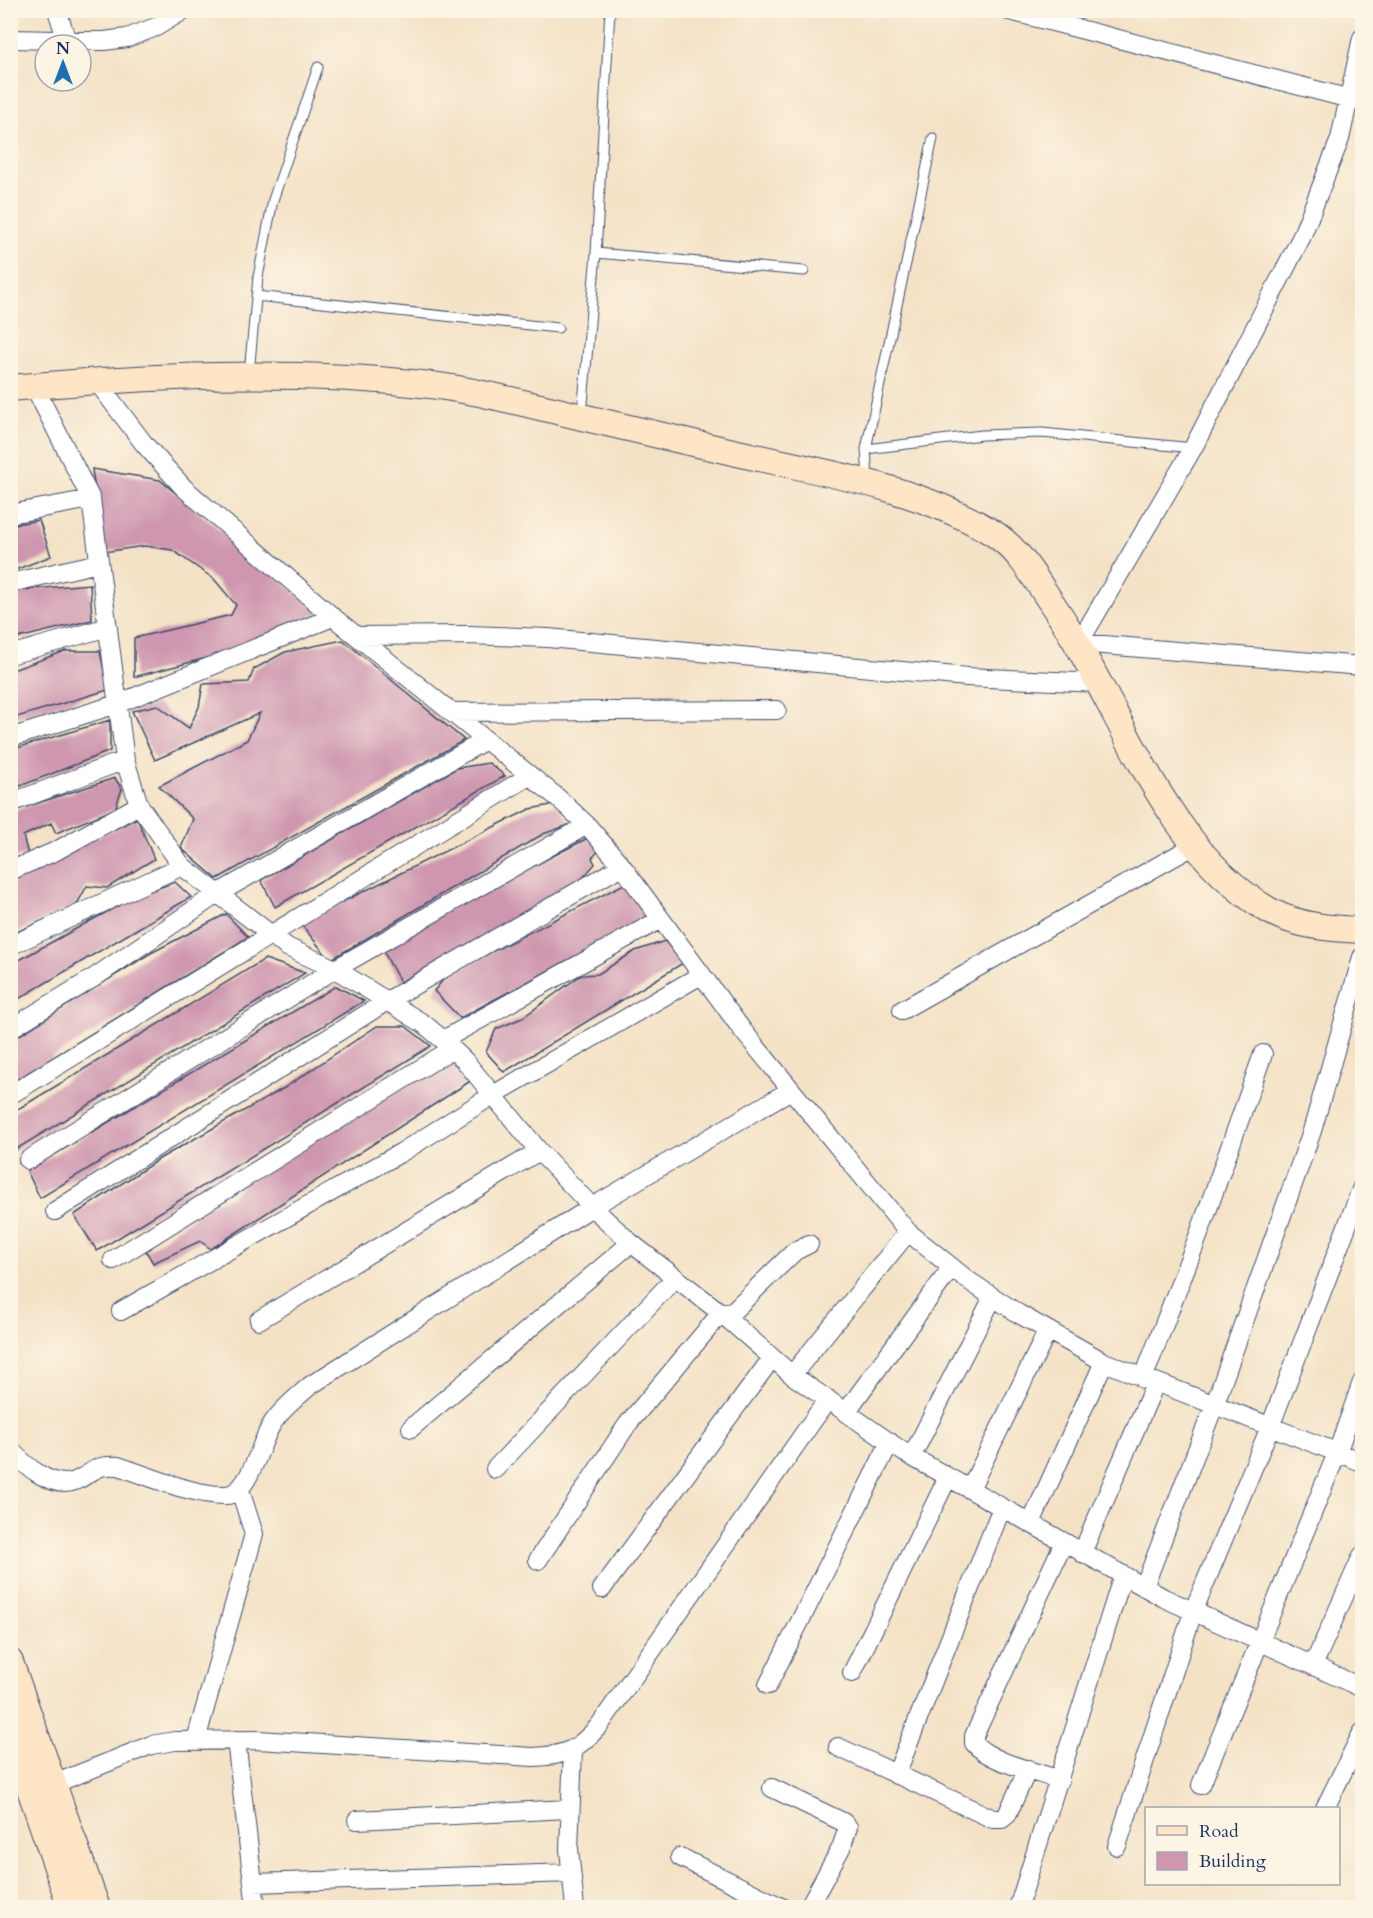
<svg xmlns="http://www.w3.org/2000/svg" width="1373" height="1918" font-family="Cardo,serif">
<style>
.building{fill:#ce96af}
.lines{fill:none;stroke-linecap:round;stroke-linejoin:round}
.lane-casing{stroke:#3c4a6e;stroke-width:11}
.street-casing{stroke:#3c4a6e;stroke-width:20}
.secondary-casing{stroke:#3c4a6e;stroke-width:28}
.lane{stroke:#fff;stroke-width:9}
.street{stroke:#fff;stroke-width:18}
.secondary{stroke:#fee5c5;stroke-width:26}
</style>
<rect width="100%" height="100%" fill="#fcf5e5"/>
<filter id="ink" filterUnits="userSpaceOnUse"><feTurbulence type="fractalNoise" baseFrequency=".0167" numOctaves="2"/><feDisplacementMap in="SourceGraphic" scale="12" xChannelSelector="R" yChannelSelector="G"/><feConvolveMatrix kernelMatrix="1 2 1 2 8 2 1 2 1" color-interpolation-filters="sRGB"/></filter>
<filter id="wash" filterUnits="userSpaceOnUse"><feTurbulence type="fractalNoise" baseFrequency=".008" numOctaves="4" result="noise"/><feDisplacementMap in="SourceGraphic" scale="24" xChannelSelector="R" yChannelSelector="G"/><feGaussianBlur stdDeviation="1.35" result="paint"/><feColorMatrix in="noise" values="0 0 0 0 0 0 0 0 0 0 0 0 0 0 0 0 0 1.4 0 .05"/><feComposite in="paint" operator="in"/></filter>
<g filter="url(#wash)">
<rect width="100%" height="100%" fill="#f4e2c6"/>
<g id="blocks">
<!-- building -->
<path class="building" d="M92,469L160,480L320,613L214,656L134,677V638L231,615L236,605L214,579L172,550L145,546L104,552Z
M39,520L51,556L10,572V525Z
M90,584L92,620L10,640V591Z
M343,640L464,740L217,879L181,848L193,819L159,786L247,740L260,713L155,760L132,711L157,705L189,728L199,707L203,684L249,682L254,669L285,652Z
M65,651H100L108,690L10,719V671Z
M110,720V751L10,790V750Z
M489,763L505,776L275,907L261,880L457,768Z
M115,778L122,789L115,809L56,833L51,823L23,836L28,855L10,859V812Z
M556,804L572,824L543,834L330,960L300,923L530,809Z
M137,818L154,859L107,888L87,886L76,906L10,935V880Z
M588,838L601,848L592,858L595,864L573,889L400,982L380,945Z
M175,882L191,897L10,1004V965L134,897Z
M626,883L650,916L460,1018L434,991L447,975Z
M226,914L248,937L10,1084V1041L149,954Z
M665,941L683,963L504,1072L486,1052L496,1029L522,1018L581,975L598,974L635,951Z
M265,959L305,973L10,1153V1114Z
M336,986L364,1001L40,1198L27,1171Z
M377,1026H405L431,1046L97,1251L74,1215L159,1159L284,1088Z
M453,1057L472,1080L211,1249L200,1241L153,1263L146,1251L213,1203L232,1197L242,1184Z"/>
</g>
</g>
<g filter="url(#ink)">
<use href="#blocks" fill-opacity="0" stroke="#3c4a6e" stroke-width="1.5"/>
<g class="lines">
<!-- lane casing -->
<g class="lane-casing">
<path id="lane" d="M596,253L804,271
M256,296L558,328
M249,373L258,277L273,200L318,67
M582,415L596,253L610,10
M866,449L982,435L1042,433L1193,448
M868,479L866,449L933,138"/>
</g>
<!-- street casing -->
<g class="street-casing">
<path id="street" d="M57,10L66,38
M1006,10L1362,102
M1362,38L1340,139L1301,238L1193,448L1079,643L1362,666
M10,39L104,41L127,38L156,27L184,10
M98,383L145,445L184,488L333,617L558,798L587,825L622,866L743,1031L908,1232L969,1281L1019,1314L1104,1362L1362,1462
M34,386L91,499L125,760L139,805L182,866L287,947L335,969L424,1024L443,1040L465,1061L539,1151L592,1207L631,1243L721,1313L792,1375L905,1453L1164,1598L1362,1688
M10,514L91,499
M10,583L99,563
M357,636L468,635L548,638L967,677L1099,683
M10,655L108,627
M450,712L777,710
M10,738L117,704L333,617
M10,803L125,760
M10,871L56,851L139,805
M10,946L182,866
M902,1010L1197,844
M10,1029L95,977L217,894L484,741
M443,1040L661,919
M10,1095L529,776
M28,1160L335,969L587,825
M55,1211L387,1001L622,866
M113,1260L452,1049
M121,1311L402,1152L493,1095L701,975
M259,1320L539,1151
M792,1375L908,1232
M1143,1379L1199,1234L1263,1054
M846,1412L952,1267
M411,1428L631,1243
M10,1449C24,1465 53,1490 75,1481C94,1473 94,1464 118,1466C149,1476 194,1496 226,1495C251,1494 260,1439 274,1421C284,1407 298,1396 311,1385L592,1207L791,1090
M912,1456L993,1297
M495,1469L674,1279
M970,1489L1047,1332
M1031,1523L1104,1362
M1082,1553L1155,1384
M538,1560L627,1425L721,1313L733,1311L795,1251L809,1244
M1144,1587L1214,1406L1312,1131L1362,957
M602,1589L772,1358
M1313,1666L1362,1556
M852,1673L948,1477
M768,1685L890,1442
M196,1740L254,1534L240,1490
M236,1740L256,1908
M838,1747L993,1819H1002L1007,1815L1028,1769
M573,1750L569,1849L575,1908
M896,1775L1002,1507
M1060,1780C1037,1772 989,1762 974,1743V1736L1064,1542
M54,1784L151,1745L175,1741L258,1740L533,1757C566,1756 577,1750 599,1726L828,1399
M1201,1785L1337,1453L1362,1382
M772,1788L843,1822L848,1827L841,1848L808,1908
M1325,1808L1362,1733
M357,1820L568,1809
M1117,1846L1193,1612L1270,1427L1362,1187
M680,1857L783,1908
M253,1883L571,1873
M1018,1908L1123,1575"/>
</g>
<!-- secondary casing -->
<g class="secondary-casing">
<path id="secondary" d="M10,388C146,376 286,369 421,384C465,388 509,400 553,410C614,425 676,439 737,453C821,472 918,487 993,533C1020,550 1035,579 1053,605C1120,703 1162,849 1270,911C1297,926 1332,929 1362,930
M10,1662L97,1908
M10,1731L71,1908"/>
</g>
<!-- lane -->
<use href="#lane" class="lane"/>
<!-- street -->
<use href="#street" class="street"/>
<!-- secondary -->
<use href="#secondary" class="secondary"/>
</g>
</g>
<!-- margin -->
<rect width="1373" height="1918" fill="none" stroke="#fcf5e5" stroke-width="36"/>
<!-- legend -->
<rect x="1145" y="1807" width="195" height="78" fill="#fcf5e5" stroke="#a2a6af" stroke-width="1.5"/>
<rect x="1157" y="1826" width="30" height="9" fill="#fee5c5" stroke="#a2a6af" stroke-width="1.5"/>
<text x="1199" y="1837" font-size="18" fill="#1b2f5e">Road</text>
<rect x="1157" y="1852" width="30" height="18" fill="#ce96af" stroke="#a2a6af" stroke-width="1.5"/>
<text x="1199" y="1867" font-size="18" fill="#1b2f5e">Building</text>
<!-- north arrow -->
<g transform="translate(63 63)"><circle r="28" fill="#fcf5e5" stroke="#a2a6af" stroke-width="1.5"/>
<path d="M0-4.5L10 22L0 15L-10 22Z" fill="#1f6fb2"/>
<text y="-9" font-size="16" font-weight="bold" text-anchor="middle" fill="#1b2f5e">N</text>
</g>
</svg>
